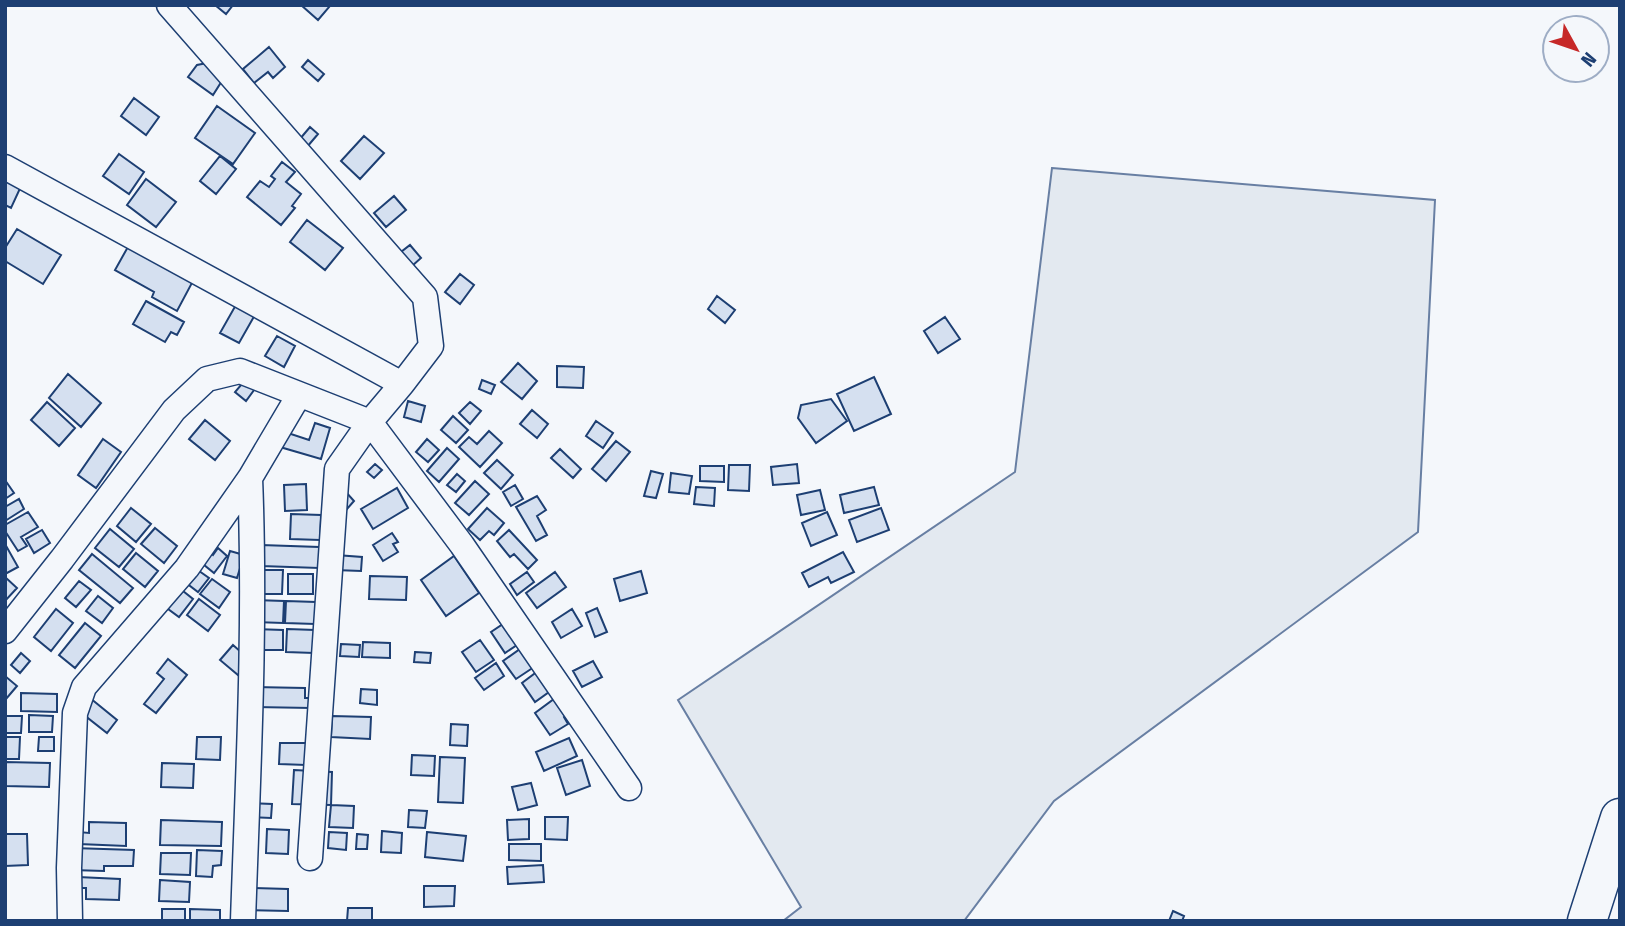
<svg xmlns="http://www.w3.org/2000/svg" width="1625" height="926" font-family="'Fira Sans Condensed',sans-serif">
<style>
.green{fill:#e3e9f0;stroke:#687fa3;stroke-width:2}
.building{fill:#d5e0f0;stroke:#1d3f73;stroke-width:2}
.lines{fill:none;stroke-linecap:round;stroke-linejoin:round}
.minor-casing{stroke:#1d3f73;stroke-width:27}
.trunk-casing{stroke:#1d3f73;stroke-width:41}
.minor{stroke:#f4f7fb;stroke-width:24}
.trunk{stroke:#f4f7fb;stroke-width:38}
</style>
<rect width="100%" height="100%" fill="#f4f7fb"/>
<!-- green -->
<path class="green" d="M1052,168L1435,200L1418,532L1054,801L964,921H783L801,907L678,700L1015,472Z"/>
<!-- building -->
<path class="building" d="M215,5H233L226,14Z
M301,5H330V6L318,20Z
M269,47L285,67L273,78L268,72L254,83L243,69Z
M308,60L324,74L318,81L302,67Z
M212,62L225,76L213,95L188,77L197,65Z
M134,98L159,117L146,135L121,116Z
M217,106L255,133L233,164L195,138Z
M310,127L318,134L307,147L299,140Z
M364,136L384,153L360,179L341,161Z
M119,154L144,172L129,194L103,176Z
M220,156L236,169L216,194L200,181Z
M282,162L295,172L286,182L301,194L292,206L295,208L281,225L247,197L260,181L269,187L275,179L271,176Z
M5,173L23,182L11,208L5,205Z
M146,179L176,202L156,227L127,205Z
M394,196L406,210L386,227L374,213Z
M307,220L343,248L325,270L290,242Z
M17,229L61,255L43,284L5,261V248Z
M129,245L193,281L177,311L152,297L154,292L115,270Z
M410,245L421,258L412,266L401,252Z
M460,274L474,285L460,304L445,292Z
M717,296L735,310L725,323L708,309Z
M146,301L184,322L177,335L171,332L165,342L133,324Z
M237,303L256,313L239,343L220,333Z
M945,317L960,339L938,353L924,331Z
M277,336L295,346L284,367L265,356Z
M518,363L537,381L522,399L501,382Z
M557,366L584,367L583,388L557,387Z
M68,374L101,403L81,427L49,398Z
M874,377L891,414L854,431L837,394Z
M247,378L257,386L246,401L235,392Z
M482,380L495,385L491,394L479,389Z
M831,399L847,421L816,443L798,418L801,405Z
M408,401L425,406L421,422L404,417Z
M47,402L75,428L59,446L31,420Z
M470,402L481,411L470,424L459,413Z
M532,410L548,424L537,438L520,424Z
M453,416L468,430L456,443L441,430Z
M205,420L230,441L215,460L189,439Z
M596,421L613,433L603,448L586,436Z
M315,423L330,428L321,459L280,447L285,432L309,440Z
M489,431L502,443L480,467L459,447L469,437L477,444Z
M103,439L121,452L96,488L78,475Z
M427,439L439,450L428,462L416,452Z
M616,441L630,452L606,481L592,469Z
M447,448L459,459L439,482L427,471Z
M560,449L581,469L573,478L551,458Z
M497,460L513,475L501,489L484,473Z
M375,464L382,470L374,478L367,472Z
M797,464L799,483L773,485L771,467Z
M729,465H750L749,491L728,490Z
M700,466H724V482L700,481Z
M651,471L663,474L656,498L644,496Z
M671,473L692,476L689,494L669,492Z
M457,474L465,481L456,492L447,485Z
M5,480L14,493L5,499Z
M475,481L489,494L469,515L455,503Z
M306,484L307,510L285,511L284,485Z
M515,485L523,499L511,506L503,492Z
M696,487L715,488L714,506L694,504Z
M874,487L879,505L844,513L840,495Z
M397,488L408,508L373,529L361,509Z
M820,490L825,510L801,515L797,495Z
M345,491L354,501L347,509L337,498Z
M537,496L546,510L537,516L547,535L536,541L516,507Z
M19,499L24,509L5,521V507Z
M131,508L151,524L136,542L117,526Z
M487,508L504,523L494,535L489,531L480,540L468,529Z
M881,508L889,530L857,542L849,520Z
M28,512L38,527L21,537L27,546L18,551L5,531V525Z
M827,512L837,535L811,546L802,523Z
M291,514L321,515L320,540L290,539Z
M155,528L177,546L164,563L141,544Z
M110,529L134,549L119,567L95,548Z
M42,530L50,543L34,553L26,539Z
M509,530L537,560L528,569L514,554L510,557L497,541Z
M392,533L398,542L393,544L398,552L383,561L373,545Z
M5,544L18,567L7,573L5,571Z
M261,545L319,547V568L261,566Z
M218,548L227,556L214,573L198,560L207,549L213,555Z
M230,551L244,555L237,578L223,574Z
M843,552L854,572L831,583L828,577L809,587L802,573Z
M136,553L158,571L145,587L123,569Z
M92,554L133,588L120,603L79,570Z
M336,555L362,557L361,571L335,570Z
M454,556L479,593L446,616L421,580Z
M192,566L209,578L198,592L181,579Z
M258,570H283L282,594H257Z
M641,571L647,593L620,601L614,579Z
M527,572L534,582L517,595L510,584Z
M555,572L566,587L537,608L526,593Z
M288,574H313V594H288Z
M370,576L407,577L406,600L369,599Z
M5,577L17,588L5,601Z
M212,579L230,592L219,608L200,594Z
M79,581L91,590L76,607L65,598Z
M178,587L193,599L179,617L164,606Z
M98,596L113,608L102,623L86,611Z
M199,599L220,615L208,631L187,615Z
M254,600L284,601L283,623L253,622Z
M286,601L316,602L315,624L285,623Z
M597,608L607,632L595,637L586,613Z
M56,609L73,623L51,651L34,637Z
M572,609L582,626L561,638L552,622Z
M506,622L520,643L505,653L491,632Z
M85,623L101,636L75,668L59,655Z
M253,629L283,630V650H252Z
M287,629L315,630L314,653L286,652Z
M480,640L494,660L476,672L462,652Z
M363,642L390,643V658L362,657Z
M341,644L360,645L359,657L340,656Z
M527,644L540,663L516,679L503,661Z
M233,645L250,660L238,675L220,660Z
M415,652L431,653L430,663L414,662Z
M21,653L30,661L20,673L11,665Z
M168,659L187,675L156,713L144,704L164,679L157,673Z
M593,661L602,677L582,687L573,671Z
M496,663L504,676L484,690L475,678Z
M542,668L556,687L535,702L522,683Z
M5,676L17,686L6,699L5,698Z
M253,687L305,688V698H312L311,708L252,707Z
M361,689L377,690V705L360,703Z
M21,693L57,694V712L21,711Z
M558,696L570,713L564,717L568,724L550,735L535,713Z
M90,698L117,720L107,733L79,711Z
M29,715L53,716L52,732H29Z
M5,716H22L21,733H5Z
M332,716L371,717L370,739L331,737Z
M451,724L468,725L467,746L450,745Z
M5,737H20L19,759H5Z
M39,737H54V751H38Z
M197,737H221L220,760L196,759Z
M569,738L577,756L544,771L536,752Z
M280,743H307L306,765L279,764Z
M412,755L435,756L434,776L411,775Z
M440,757L465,758L463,803L438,802Z
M582,760L590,786L566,795L557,768Z
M5,762L50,763L49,787L5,786Z
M162,763L194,764L193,788L161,787Z
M294,770L332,772L331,805L292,804Z
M531,783L537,805L518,810L512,787Z
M251,803L272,804L271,818L250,817Z
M331,805L354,806L353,828L329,827Z
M409,810L427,811L425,828L408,827Z
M545,817H568L567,840L545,839Z
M529,819V839L508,840L507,820Z
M161,820L222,822L221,846L160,845Z
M89,822L126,823V846L79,844V832L89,833Z
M267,829L289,830L288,854L266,853Z
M382,831L402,833L401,853L381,852Z
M329,832L347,833L346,850L328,848Z
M427,832L466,836L463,861L425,857Z
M5,834H27L28,865L5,866Z
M357,834L368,835L367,849H356Z
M509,844H541V861L509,860Z
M73,848L134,850L133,866H104V871L72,870Z
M197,850L222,851L221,865L213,866L212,877L196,876Z
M161,853H191L190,875L160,874Z
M543,865L544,882L508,884L507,867Z
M78,877L120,879L119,900L86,899V888H78Z
M160,880L190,882L189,902L159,901Z
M424,886H455L454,906L424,907Z
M250,888L288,889V911L249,910Z
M348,908H372V921H347Z
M162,909H185V921H162Z
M190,909L220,910V921H190Z
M1173,911L1184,916L1182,921H1169Z"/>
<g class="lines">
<!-- minor casing -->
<g class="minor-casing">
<path id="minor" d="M5,167L402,384L431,346L425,297L169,5
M5,631L62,559L174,410L207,379L240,371L370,422L462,545L629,788
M310,858L337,469L370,422L402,384
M70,921L69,868L75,713L84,687L187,568L250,478L299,395
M243,921C248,773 256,626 250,478"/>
</g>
<!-- trunk casing -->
<g class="trunk-casing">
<path id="trunk" d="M1587,921L1620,818"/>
</g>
<!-- minor -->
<use href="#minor" class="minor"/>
<!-- trunk -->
<use href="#trunk" class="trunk"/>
</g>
<!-- border -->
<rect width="1625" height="926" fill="none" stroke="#1d3f73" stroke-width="14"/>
<!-- north arrow -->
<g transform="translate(1576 49) rotate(130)"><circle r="33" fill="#f4f7fb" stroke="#9eadc5" stroke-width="2"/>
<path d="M0-5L12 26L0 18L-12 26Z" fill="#c62828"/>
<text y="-10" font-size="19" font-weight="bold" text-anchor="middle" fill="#1d3f73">N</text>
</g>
</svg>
